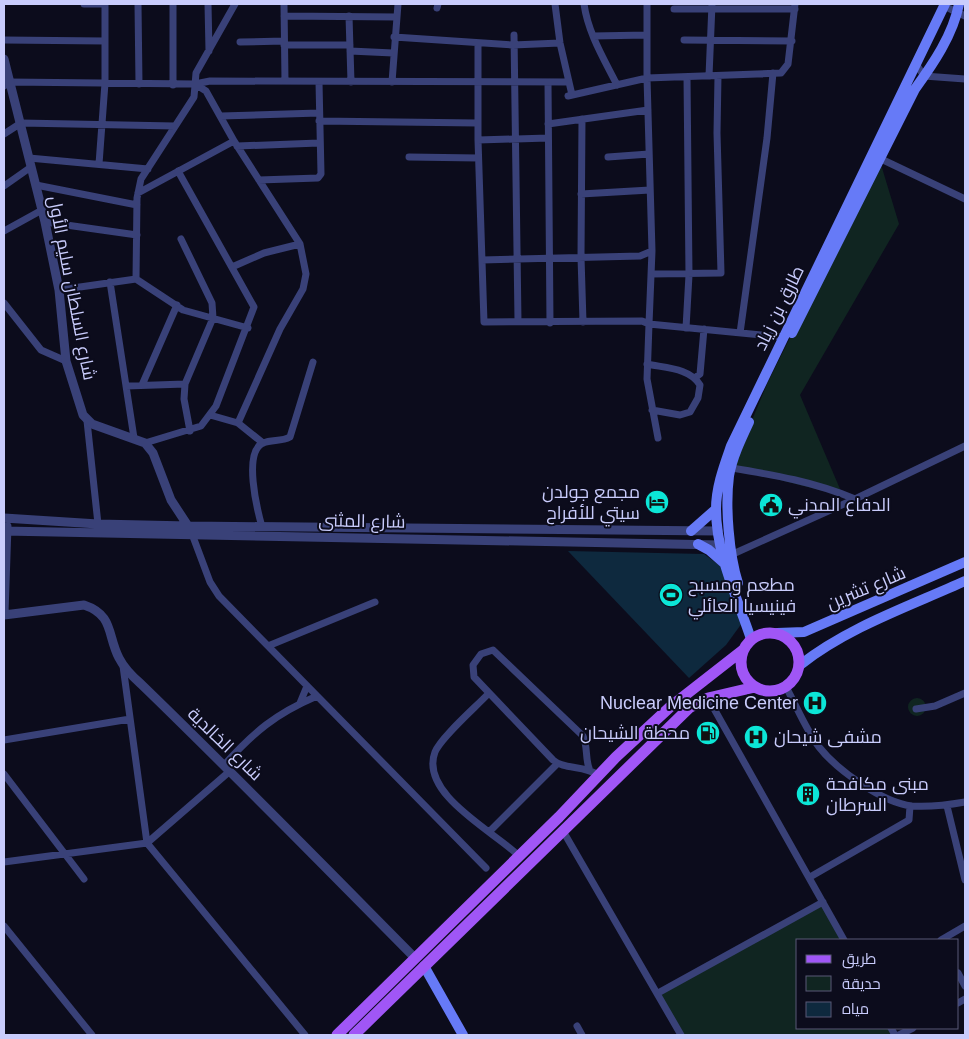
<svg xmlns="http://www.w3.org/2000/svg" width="969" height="1039" font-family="Arial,Cairo,sans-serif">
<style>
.green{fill:#102521}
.water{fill:#0e293e}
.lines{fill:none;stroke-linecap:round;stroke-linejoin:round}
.minor{stroke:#394178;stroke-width:7}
.tertiary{stroke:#394178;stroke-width:9}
.secondary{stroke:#667af7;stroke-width:10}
.primary{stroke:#a056f6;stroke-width:11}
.labels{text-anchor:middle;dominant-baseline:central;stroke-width:4;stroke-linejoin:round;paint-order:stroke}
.street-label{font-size:18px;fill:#c9ccfc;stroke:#0c0c1c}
.poi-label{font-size:18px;fill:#c9ccfc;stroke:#0c0c1c;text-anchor:start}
</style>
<rect width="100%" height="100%" fill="#0c0c1c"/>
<!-- green -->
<path class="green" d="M879,158L899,224L800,395L843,496L732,468L767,384Z
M908 707a9 9 0 1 1 18 0a9 9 0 1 1-18 0Z
M823,902L844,940H798V1028H891L895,1035H681L658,993Z"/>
<!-- water -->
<path class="water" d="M568,551L704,554L723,568L742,623L726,645L689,678Z"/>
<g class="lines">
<!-- minor -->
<path class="minor" d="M84,4H105
M138,4L139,84
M173,4V85
M208,4L209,51
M284,4L285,81
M555,4L560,43L572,95
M584,4C588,33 604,59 617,85
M944,6L965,16
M437,8L438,4
M674,9H795
M284,16L397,17
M349,16L351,82
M514,35L518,321
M593,36L647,35
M394,37L513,45L560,43
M4,40L105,41
M684,40L792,41
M240,42L284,41
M478,43V140L484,322L642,321L649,324L652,251
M284,45H350
M350,51L393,53
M916,64L924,76L965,79
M709,76L712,4
M392,82L398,4
M548,82L550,323
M195,84L210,81L569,82
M4,86L9,82L195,84L206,91L234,141L300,244L306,274L303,289L280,329L238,423
M568,96L647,78L781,73L788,64L795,4
M221,116L319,113
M582,119L581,257L583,322
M319,121L477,123
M548,124L648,110
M4,134L21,123L175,126
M478,140L548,138
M237,146L319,143
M409,157L478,158
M608,157L649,154
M29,158L148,169
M879,158L965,199
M99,164L105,83V4
M259,180L318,178L321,174L319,82
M36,185L137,205
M4,186L31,167
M138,193L234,141
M581,194L650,190
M45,222L137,235
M4,231L42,210
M181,239L212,303L213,318L185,384L184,399L190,431
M482,260L640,256L652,251L647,78V4
M232,267L264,253L300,244
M651,274L721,273L717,133L718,76
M136,279L183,310L248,328
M110,282L134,438
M59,290L136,279L137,198L141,179L194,97L196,73L235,4
M4,303L41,350L66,361
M686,328L689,275L687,77
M740,333L767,138L773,73
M647,364C666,368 690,368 700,385L698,398L690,412L680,415L652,410
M696,377L700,374L704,329
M142,385L177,305
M126,386L185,384
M210,415L238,423L263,443
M87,421L98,524
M658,438L647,379L649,324L783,337
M145,443L201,426L216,406L254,307L178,171
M732,468C774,475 815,482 855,499L965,446
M262,527C257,509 243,452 263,443C272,439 281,442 290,437L313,362
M192,534L210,582L219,596L486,868
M733,554L855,499
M268,646L375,602
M123,666L147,843L305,1035
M786,687C797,707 806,730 819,747C837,770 883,803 912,806C930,807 948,805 965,802
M489,693C477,706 441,737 435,752C419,794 495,832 519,856
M708,698L844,940
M300,703L307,686
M916,709L935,706L965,693
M4,740L130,719
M224,765C254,732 275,714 317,696
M589,768C585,757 588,747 583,736L493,650L481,654L473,665L474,677L553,760C564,770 584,765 598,775
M4,774L84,879
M947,806L965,880
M563,831L681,1035
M489,832L557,764
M4,862L147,843L230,771
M810,877L909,820L910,806
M4,926L92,1035
M941,940L965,926
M958,973L965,986
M658,993L823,902
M958,1003L965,999
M577,1026L582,1035
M891,1028L895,1035
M899,1035L913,1028"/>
<!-- tertiary -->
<path class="tertiary" d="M4,59L45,222L59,290L66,361L83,415L92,424L145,443L153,453L171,500L190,529
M4,518L98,524L189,526L718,531
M4,531L720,545
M4,613L7,526
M4,615L84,605C114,615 107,635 119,658C124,668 133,677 141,684C234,774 324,866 415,958"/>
<!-- secondary -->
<path class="secondary" d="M792,333L915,89C933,64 953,35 959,4
M691,531L716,509
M698,544L709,550L725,564
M738,583C729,555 725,506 729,476C732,458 741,439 749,422
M777,633L804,632L965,562
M751,639C737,597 716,554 716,509C716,487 724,466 731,446L945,4
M800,665C848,627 910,606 965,581
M424,966L463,1035"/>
<!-- primary -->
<path class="primary" d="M741 662a29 29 0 1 1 58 0a29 29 0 1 1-58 0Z
M337,1035L559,817L616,757L670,707L743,650
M354,1035L689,708L708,698L755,687"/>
</g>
<!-- icons -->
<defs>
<g id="hotel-disc" transform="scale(1.25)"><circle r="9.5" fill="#0ce6d7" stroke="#0c0c1c"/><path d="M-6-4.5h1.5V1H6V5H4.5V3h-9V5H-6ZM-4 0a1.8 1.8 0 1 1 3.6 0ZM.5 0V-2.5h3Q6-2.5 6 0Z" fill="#111"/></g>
<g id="civic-disc" transform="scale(1.25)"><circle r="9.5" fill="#0ce6d7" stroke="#0c0c1c"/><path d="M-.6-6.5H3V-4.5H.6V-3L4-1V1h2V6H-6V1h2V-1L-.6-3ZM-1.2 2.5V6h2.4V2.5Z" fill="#111"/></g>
<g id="stadium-disc" transform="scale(1.25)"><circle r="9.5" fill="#0ce6d7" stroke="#0c0c1c"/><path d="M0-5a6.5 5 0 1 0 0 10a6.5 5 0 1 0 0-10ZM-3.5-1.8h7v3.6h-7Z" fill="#111"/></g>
<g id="hospital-disc" transform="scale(1.25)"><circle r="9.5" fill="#0ce6d7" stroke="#0c0c1c"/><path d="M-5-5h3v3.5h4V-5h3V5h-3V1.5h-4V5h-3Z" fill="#111"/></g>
<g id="fuel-disc" transform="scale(1.25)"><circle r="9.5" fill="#0ce6d7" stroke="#0c0c1c"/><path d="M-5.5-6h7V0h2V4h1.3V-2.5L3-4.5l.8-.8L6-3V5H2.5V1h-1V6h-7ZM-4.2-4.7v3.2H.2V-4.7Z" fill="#111"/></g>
<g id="building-disc" transform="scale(1.25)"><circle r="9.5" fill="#0ce6d7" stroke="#0c0c1c"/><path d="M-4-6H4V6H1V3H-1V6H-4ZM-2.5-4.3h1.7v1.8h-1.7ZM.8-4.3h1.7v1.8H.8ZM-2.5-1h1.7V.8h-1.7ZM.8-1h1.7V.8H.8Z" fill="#111"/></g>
</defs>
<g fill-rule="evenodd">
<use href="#hotel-disc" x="657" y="502"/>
<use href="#civic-disc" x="771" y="505"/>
<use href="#stadium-disc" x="671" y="595"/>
<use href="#hospital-disc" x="815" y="703"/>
<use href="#fuel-disc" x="708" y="733"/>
<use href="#hospital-disc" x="756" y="737"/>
<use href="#building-disc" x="808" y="794"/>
</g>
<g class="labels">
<!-- street labels -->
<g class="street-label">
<text transform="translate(72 288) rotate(79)">شارع السلطان سليم الأول</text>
<text transform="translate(779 308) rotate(-64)">طارق بن زياد</text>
<text transform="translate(362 521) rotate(1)">شارع المثنى</text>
<text transform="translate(866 588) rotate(-23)">شارع تشرين</text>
<text transform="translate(225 744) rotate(44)">شارع الخالدية</text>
</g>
<!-- poi labels -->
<g class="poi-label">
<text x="640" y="492" text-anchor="end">مجمع جولدن<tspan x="640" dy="21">سيتي للأفراح</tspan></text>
<text x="788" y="505">الدفاع المدني</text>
<text x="688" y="585">مطعم ومسبح<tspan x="688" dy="21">فينيسيا العائلي</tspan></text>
<text x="798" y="703" text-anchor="end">Nuclear Medicine Center</text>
<text x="690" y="733" text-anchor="end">محطة الشيحان</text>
<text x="774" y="737">مشفى شيحان</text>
<text x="826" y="784">مبنى مكافحة<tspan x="826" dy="21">السرطان</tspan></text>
</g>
</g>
<!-- border -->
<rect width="969" height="1039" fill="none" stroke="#c9ccfc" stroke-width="10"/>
<!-- legend -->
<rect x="796" y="939" width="162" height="90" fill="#0c0c1c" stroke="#585976"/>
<rect x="806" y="955" width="25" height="8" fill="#a056f6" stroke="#585976"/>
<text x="842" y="964" font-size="15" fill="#c9ccfc">طريق</text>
<rect x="806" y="976" width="25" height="15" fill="#102521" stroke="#585976"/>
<text x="842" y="989" font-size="15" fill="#c9ccfc">حديقة</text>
<rect x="806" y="1002" width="25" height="15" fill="#0e293e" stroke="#585976"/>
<text x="842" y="1014" font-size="15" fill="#c9ccfc">مياه</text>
</svg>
